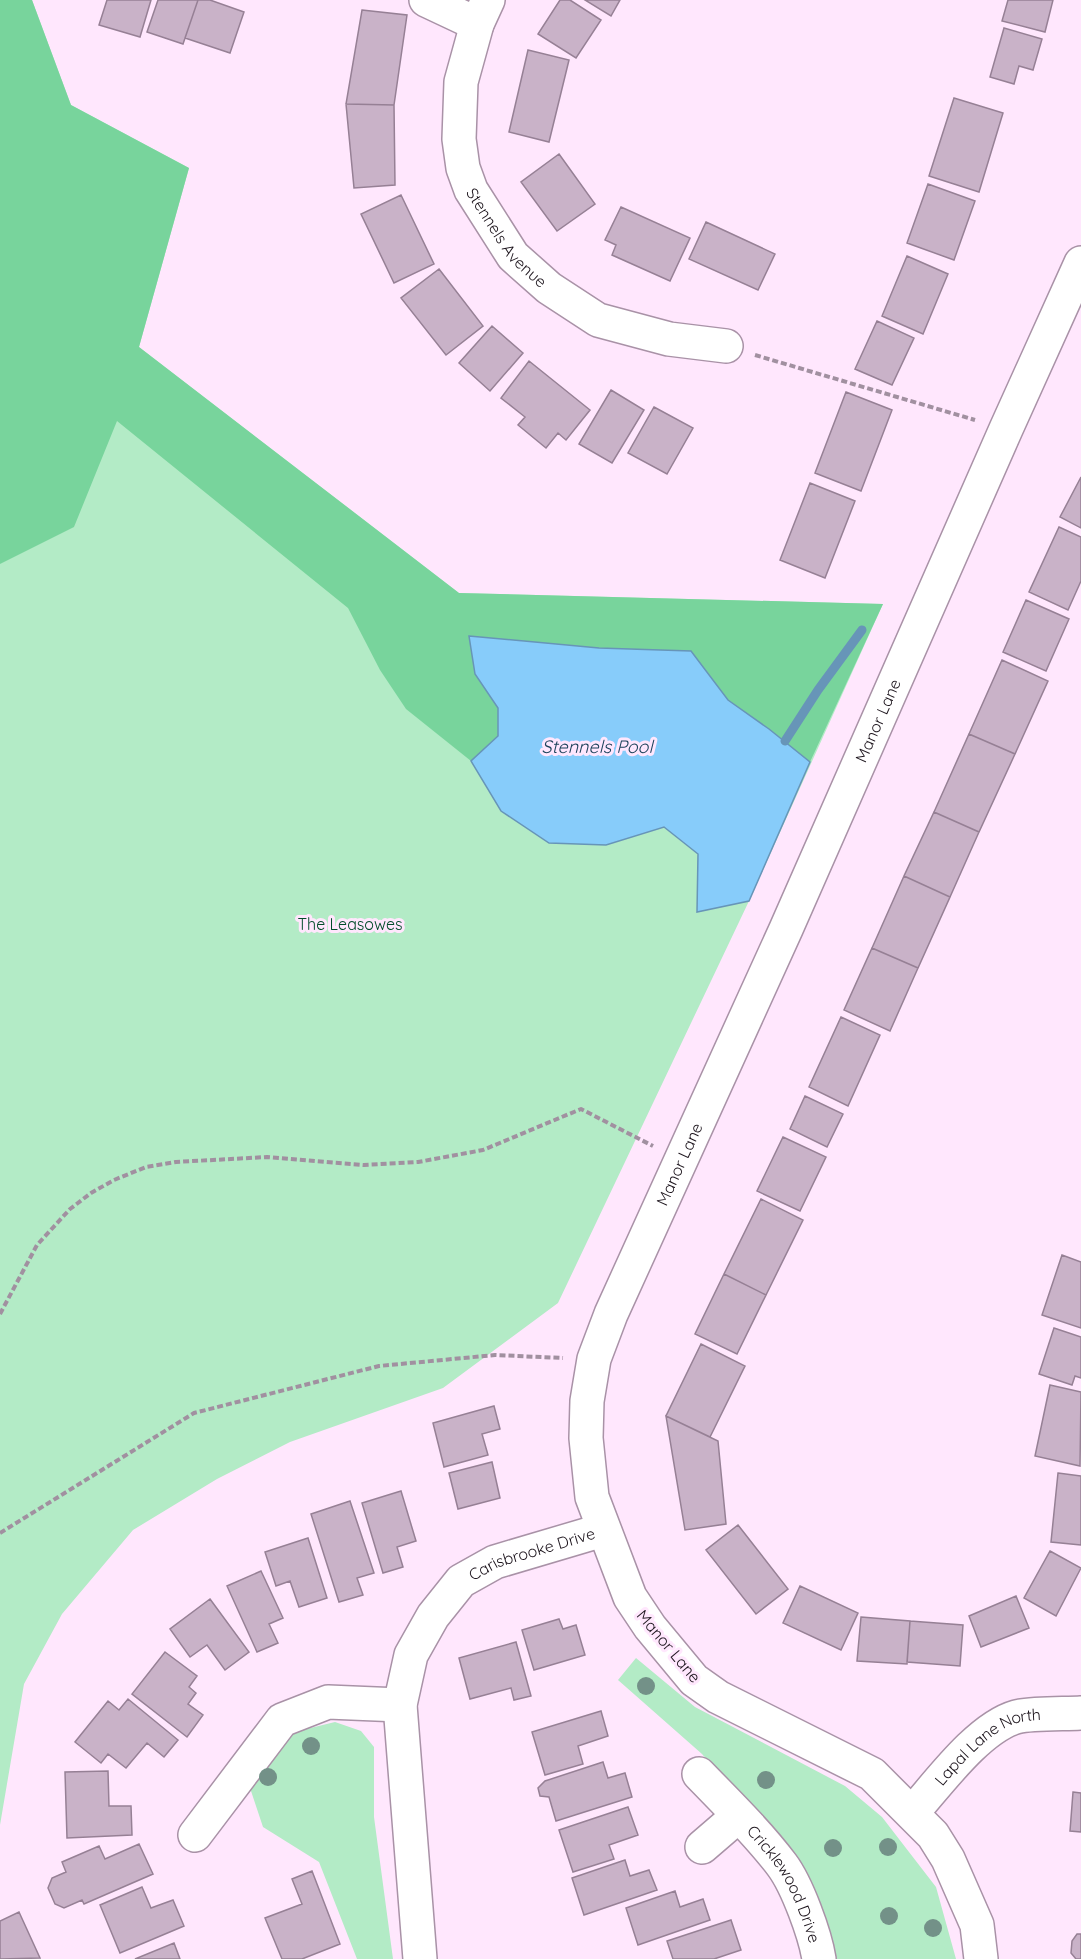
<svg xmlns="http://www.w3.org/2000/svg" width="1081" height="1959" font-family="Quicksand,sans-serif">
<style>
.green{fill:#b3ebc6}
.forest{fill:#78d49c}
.water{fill:#87ccfa;stroke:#6795b8;stroke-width:1.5}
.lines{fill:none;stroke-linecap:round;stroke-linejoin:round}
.stream{stroke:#6795b8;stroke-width:9}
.building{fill:#c9b2c8;stroke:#968095;stroke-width:1.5}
.minor-casing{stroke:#a992a7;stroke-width:36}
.major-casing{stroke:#a992a7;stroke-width:36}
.path{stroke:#a190a0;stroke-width:4;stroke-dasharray:6 3;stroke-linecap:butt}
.minor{stroke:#fff;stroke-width:33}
.major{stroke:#fff;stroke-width:33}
.tree{fill:#739188}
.labels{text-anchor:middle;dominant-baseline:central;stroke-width:6;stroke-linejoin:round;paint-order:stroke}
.street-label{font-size:16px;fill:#1d151d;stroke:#ffe7fd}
.park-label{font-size:16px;fill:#004b29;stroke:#ffe7fd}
.water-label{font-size:18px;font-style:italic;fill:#1c425a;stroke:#ffe7fd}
</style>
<rect width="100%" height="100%" fill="#ffe7fd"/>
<!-- green -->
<path class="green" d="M0,0H32L71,105L189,168L139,347L459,593L883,604L749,901L558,1303L443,1388L290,1442L217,1479L133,1530L62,1614L24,1684L0,1825Z
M636,1658L695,1707L845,1786L882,1817L936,1887L956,1959H836L823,1911L790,1855L702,1754L618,1680Z
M335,1722L361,1731L374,1747V1817L393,1959H357L319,1862L263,1827L248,1782L294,1732Z"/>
<!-- forest -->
<path class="forest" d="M0,0H32L71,105L189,168L139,347L459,593L883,604L810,762L769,729L728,700L691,652L599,648L475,674L498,708V736L471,761L406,709L380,670L348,608L117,421L74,527L0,564Z"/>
<!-- water -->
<path class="water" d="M469,636L599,648L691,651L728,700L769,729L810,762L749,901L697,912L698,854L664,827L606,845L549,843L501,811L471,761L498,736V708L475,674Z"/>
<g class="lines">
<!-- stream -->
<path class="stream" d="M785,741L818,690L862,630"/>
</g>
<!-- building -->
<path class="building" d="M107,0H151L140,37L99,25Z
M158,0H198L183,44L147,32Z
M198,0H210L244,12L230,53L185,38Z
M560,0H570L601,20L576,58L538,34Z
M585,0H620L611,16Z
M1008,0H1053L1045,32L1002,21Z
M362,10L407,15L394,105L346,104Z
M1004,28L1042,39L1033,70L1019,66L1014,84L990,77Z
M528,50L569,60L549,142L509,132Z
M954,98L1003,113L979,192L929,176Z
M346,104L394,105L395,185L354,188Z
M559,154L595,204L557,231L521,182Z
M928,184L975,201L954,260L907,243Z
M401,195L434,264L394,283L361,214Z
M621,207L690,238L670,281L612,255L616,245L605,240Z
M706,222L775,254L758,290L689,259Z
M907,256L948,274L923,334L882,316Z
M439,269L483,326L446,355L401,298Z
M877,321L914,338L892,385L855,369Z
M492,326L523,353L490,391L459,363Z
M529,361L590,410L566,440L558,433L546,448L518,425L525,417L501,398Z
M611,390L644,410L612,463L579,444Z
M846,392L892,410L861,491L815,473Z
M654,407L693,428L667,474L628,453Z
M1081,477V528L1060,517Z
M810,483L855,501L825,578L780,560Z
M1059,527L1081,537V581L1068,610L1029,592Z
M1026,600L1069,619L1046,671L1003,652Z
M1002,660L1048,681L1015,754L969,734Z
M969,734L1015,754L979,832L934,812Z
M934,812L979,832L950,897L904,876Z
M904,876L950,897L918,968L872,948Z
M872,948L918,968L890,1031L844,1010Z
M841,1017L880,1035L848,1106L809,1087Z
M805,1096L843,1114L827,1147L790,1129Z
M783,1137L826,1157L800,1211L757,1191Z
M761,1199L803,1220L766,1295L724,1274Z
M1062,1255L1081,1262V1328L1042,1315Z
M724,1274L766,1295L737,1354L695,1334Z
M1054,1328L1081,1337V1378L1075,1376L1072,1385L1039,1374Z
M701,1344L745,1366L710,1437L666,1416Z
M1050,1385L1081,1392L1080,1466L1035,1456Z
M494,1406L500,1429L482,1434L488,1455L444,1467L433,1423Z
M666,1416L718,1441L726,1524L685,1530Z
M492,1462L500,1498L458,1509L449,1473Z
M1058,1473L1081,1476V1545L1051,1542Z
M401,1491L416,1541L397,1547L403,1567L383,1573L362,1503Z
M350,1501L374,1573L357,1578L363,1595L339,1602L311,1514Z
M738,1525L788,1589L756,1614L706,1550Z
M308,1538L327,1598L299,1607L290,1581L276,1586L265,1552Z
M1050,1551L1081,1568L1056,1616L1024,1598Z
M261,1571L283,1618L269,1624L278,1643L257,1652L227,1586Z
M800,1586L858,1613L841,1650L783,1623Z
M1016,1596L1029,1628L981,1647L969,1616Z
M210,1599L249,1652L225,1670L207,1645L190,1657L170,1629Z
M861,1617L910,1621L907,1664L857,1661Z
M559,1619L563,1629L576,1625L585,1655L534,1670L522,1630Z
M910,1621L963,1625L960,1666L907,1662Z
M516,1642L531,1696L514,1700L511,1688L470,1699L459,1658Z
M165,1652L197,1676L189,1687L196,1693L188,1704L203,1715L187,1737L132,1694Z
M128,1699L178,1740L164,1757L147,1743L126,1768L108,1754L101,1763L75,1742L108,1701L119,1710Z
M601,1711L608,1736L578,1746L583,1764L545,1775L532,1732Z
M603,1762L608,1778L625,1773L632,1797L556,1821L549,1797L540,1796L538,1788L545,1781Z
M108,1771L109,1806H131L132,1835L67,1838L65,1772Z
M1073,1792L1081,1793V1832L1070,1831Z
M628,1807L638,1835L609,1845L614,1859L573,1872L559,1830Z
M139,1844L153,1874L84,1904L82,1900L64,1908L55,1904L48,1888L52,1878L66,1872L62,1862L99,1846L105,1859Z
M625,1860L630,1876L649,1870L657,1890L584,1915L572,1878Z
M312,1871L340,1944L302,1959H282L265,1918L302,1904L292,1879Z
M142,1887L151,1908L173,1900L184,1926L120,1953L100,1905Z
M675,1891L680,1907L703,1899L710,1920L638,1945L626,1908Z
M19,1912L40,1958L0,1959V1921Z
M731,1920L741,1950L714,1959H673L667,1941Z
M1077,1934H1081V1959H1076L1071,1953L1072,1941Z
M174,1943L180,1959H135Z"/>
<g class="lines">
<!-- minor casing -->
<g class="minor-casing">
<g id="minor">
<path d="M426,0L477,24"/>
<path id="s1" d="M488,0L477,24L461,82L459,139L463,168L471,190L513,256L549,288L598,320L669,339L726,346"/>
<path id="s2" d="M699,1774C727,1803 758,1833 782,1865C797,1885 815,1934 819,1959"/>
<path id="s3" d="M912,1813C938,1784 978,1728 1016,1717C1030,1713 1065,1714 1081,1713"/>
<path d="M195,1835L282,1720L328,1702L400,1705"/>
<path d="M702,1847L738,1816"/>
<path id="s4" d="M420,1959L400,1705L411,1655L433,1616L461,1581L495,1562L603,1530"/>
</g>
</g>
<!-- major casing -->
<g class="major-casing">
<g id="major">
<path id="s5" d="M981,1959L977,1925L948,1859L933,1835L872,1774L718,1697L694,1680L650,1627L630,1597L592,1497L586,1438L587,1401L594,1359L611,1314L786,929L1006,429L1081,263"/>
</g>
</g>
<!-- path -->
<path class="path" d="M755,355L975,420
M0,1314L37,1245L70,1209L91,1193L114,1180L146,1167L176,1162L267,1157L364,1165L418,1162L483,1150L581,1109L653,1146
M0,1533L194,1413L379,1366L495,1355L563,1358"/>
<!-- minor -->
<use href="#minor" class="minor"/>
<!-- major -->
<use href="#major" class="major"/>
</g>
<!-- trees -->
<g class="tree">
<circle cx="646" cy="1686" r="9"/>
<circle cx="311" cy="1746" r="9"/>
<circle cx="268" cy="1777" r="9"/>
<circle cx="766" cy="1780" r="9"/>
<circle cx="888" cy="1847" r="9"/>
<circle cx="833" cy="1848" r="9"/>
<circle cx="889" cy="1916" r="9"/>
<circle cx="933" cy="1928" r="9"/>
</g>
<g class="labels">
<!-- street labels -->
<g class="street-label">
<text stroke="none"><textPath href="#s1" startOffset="256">Stennels Avenue</textPath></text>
<text stroke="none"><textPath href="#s5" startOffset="1472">Manor Lane</textPath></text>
<text stroke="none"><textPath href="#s5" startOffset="986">Manor Lane</textPath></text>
<text stroke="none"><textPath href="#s4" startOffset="472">Carisbrooke Drive</textPath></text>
<text transform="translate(669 1646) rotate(50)">Manor Lane</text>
<text stroke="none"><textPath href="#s3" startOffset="104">Lapal Lane North</textPath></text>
<text stroke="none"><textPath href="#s2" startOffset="141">Cricklewood Drive</textPath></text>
</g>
<!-- park labels -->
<g class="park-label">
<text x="350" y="924">The Leasowes</text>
</g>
<!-- water labels -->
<g class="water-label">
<text x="597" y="746">Stennels Pool</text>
</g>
</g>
</svg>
